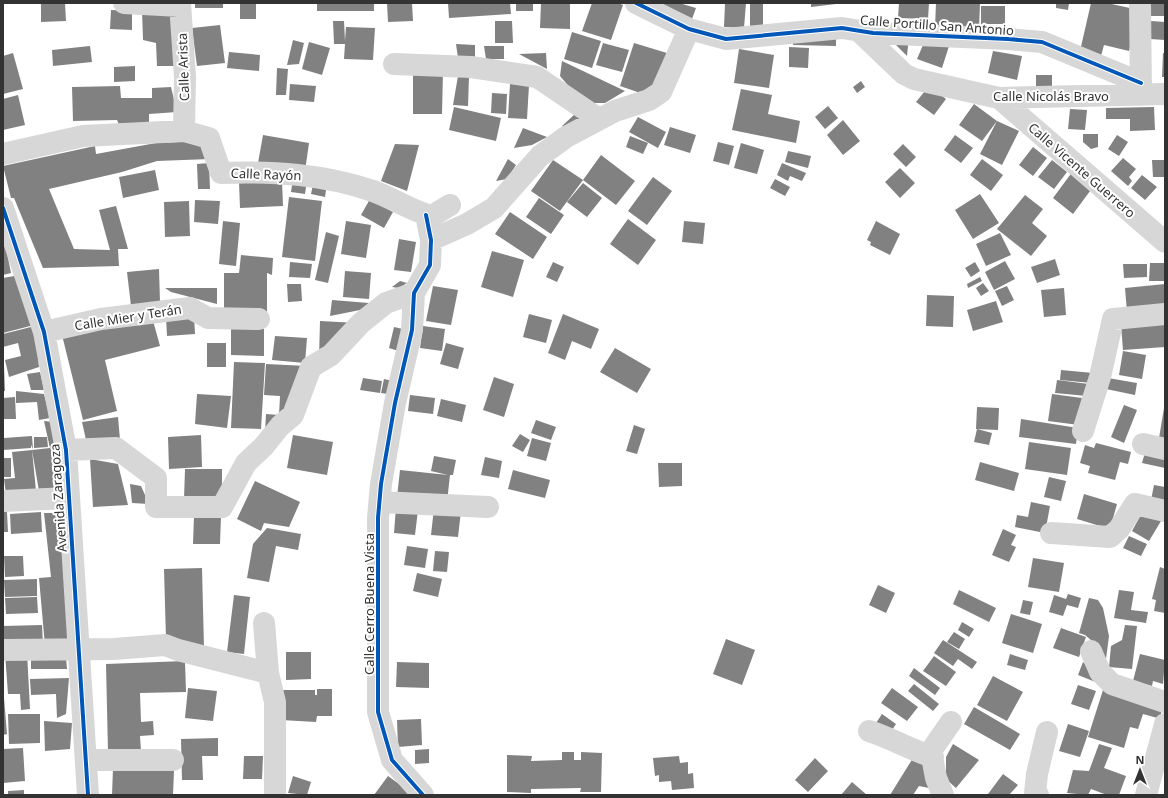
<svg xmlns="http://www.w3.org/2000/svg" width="1168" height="798" font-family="'Noto Sans',sans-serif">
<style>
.building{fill:#818181}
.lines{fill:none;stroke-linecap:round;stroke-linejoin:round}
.minor{stroke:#d7d7d7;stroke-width:22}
.cycleway-casing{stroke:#fff;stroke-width:6}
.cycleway{stroke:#0057b8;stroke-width:4}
.labels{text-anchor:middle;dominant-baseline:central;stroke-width:4;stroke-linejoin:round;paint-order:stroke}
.street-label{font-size:13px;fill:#333;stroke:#fff}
</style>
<rect width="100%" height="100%" fill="#fff"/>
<!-- building -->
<path class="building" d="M41,3H65L66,21L41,22Z
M195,3H223V8H195Z
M240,3H256V19H240Z
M317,3H374V11H317Z
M387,3H412L413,21L388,22Z
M448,3H510L511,14L449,18Z
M516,3H533V11H516Z
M541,3H570V29L540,28Z
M592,3H618L623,5L611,40L582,31Z
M661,3H679L696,8L692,19Z
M725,3H746L744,28L724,27Z
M750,3H763V29H750Z
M811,3H836V4L811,7Z
M899,3H929L928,19L898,18Z
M936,3H980L979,29L935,27Z
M1056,3H1069L1068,10L1056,8Z
M1091,3H1107L1139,10L1129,51L1104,45L1101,56L1080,51Z
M1150,3H1165V16H1150Z
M981,6H1005V24H981Z
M111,10L132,11V30L110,29Z
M176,10L177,66H157L156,43L143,40L142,11Z
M333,21H344L345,41L346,27L375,28L373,60L344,59L345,44H334Z
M495,21H512L513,43H495Z
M1151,21L1165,22V40L1150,39Z
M220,25L225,63L197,66L192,28Z
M572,32L601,41L592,68L564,59Z
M793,36L836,37V46L793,45Z
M909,36L907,56L890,39Z
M926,38L950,43L942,68L917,59Z
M293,40L304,43L299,64L287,65Z
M309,42L330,48L322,75L302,69Z
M603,43L629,50L622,72L596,65Z
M634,43L667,53L652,97L620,86Z
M456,44L475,45V58H458Z
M90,46L92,62L53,66L52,50Z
M484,46H504V59H486Z
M789,47L809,48L808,68L789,67Z
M739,49L774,55L769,88L734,83Z
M993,51L1022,56L1017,80L988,73Z
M229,52L260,55L259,71L227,68Z
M13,53L23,89L3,94V56Z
M546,53L547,69L519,54Z
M1163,53H1165V77H1162Z
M562,61L625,91L605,103H583L560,76Z
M135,66V81L114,82V67Z
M277,68L288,69L286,95H276Z
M413,70L443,71L442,114H413Z
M1036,75H1052V89L1036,90Z
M458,76H469L468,106L453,105Z
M861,81L865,87L857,93L853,87Z
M290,84L316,86L314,102L289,100Z
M510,84L529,85L527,119L508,118Z
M120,86L121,98H152V88L171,87L177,112L149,114V129L121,130L117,120L73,121L72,87Z
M929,86L946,99L934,115L916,102Z
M741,89L772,95L768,114L800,121L796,143L732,130Z
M492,93L507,94L506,114L491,113Z
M18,95L25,125L3,130V99Z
M974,104L997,121L982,141L959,125Z
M828,106L838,118L825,129L815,117Z
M454,107L501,118L496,141L449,130Z
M1154,107L1155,130L1130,131V119H1106V108Z
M1070,109L1087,110L1085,130L1068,129Z
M575,114L580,118L566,129L562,126Z
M638,117L666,132L658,148L629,132Z
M843,120L860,141L843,155L827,135Z
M997,121L1019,131L1002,165L980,154Z
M670,127L696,135L690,153L664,145Z
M523,128L547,137L532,145L514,148Z
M1083,134H1098V147L1091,149L1083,142Z
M263,135L309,143L305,171L258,163Z
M955,135L973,148L961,163L944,150Z
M1117,135L1128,142L1119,156L1108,149Z
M630,136L648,143L643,154L626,147Z
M203,141L210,159L157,161L122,172L49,189L74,249L110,250L99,210L116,206L128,249H118L119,266L43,268L14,198H11L3,166L95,146L96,154L156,143Z
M718,142L734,146L729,165L713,161Z
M741,143L764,150L757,174L734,168Z
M395,144L419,145L407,191L381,181Z
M903,144L916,157L906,167L893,154Z
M1033,147L1047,158L1033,176L1019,165Z
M788,151L811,156L808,168L785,162Z
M601,155L635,181L616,205L583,180Z
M1123,158L1136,169L1129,177L1132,181L1128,186L1111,171Z
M508,159L516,165L507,179L496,181Z
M982,159L1003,175L991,191L970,175Z
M553,160L583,180L560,211L531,191Z
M1052,160L1067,172L1054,189L1038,177Z
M1152,160H1165V177H1153Z
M209,163L210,189H198L197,164Z
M782,163L806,173L802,181L790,176L788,181L777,175Z
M900,168L915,183L900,198L885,182Z
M155,170L159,190L123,198L119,177Z
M1073,171L1093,187L1073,214L1053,198Z
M1142,175L1157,187L1145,200L1131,188Z
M653,177L672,191L647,225L628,211Z
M293,178L307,180L305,194L291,192Z
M775,179L790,187L785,196L770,188Z
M314,180L327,183L325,197L311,194Z
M282,181L283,206L240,208L239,182Z
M583,183L602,198L587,217L567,202Z
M980,194L999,223L973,239L955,210Z
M1025,195L1043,209L1032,223L1047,236L1031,256L997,229Z
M289,197L322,201L315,261L282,257Z
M539,198L564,215L551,234L526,217Z
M370,199L393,212L384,228L361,215Z
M195,200L220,201L218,224L194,222Z
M189,201L190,236L165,237L164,202Z
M510,212L547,237L533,259L495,234Z
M628,219L656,240L638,265L610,244Z
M223,221L240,223L236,266L219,264Z
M346,221L371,225L366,258L341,254Z
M684,221L705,223L703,244L682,242Z
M876,221L900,234L890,255L870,245L871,242L867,240Z
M326,232L339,236L328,283L315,280Z
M3,233L11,273L3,275Z
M1000,233L1011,255L986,266L976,244Z
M399,239L416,242L411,272L394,270Z
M492,251L524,260L513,297L481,287Z
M241,255L273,258L272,275L267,273V314H224V273H245H239Z
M1055,259L1060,275L1037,283L1031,267Z
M1005,261L1015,279L994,290L985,272Z
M290,262L312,264L310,278L289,277Z
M553,262L564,267L557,282L546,277Z
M975,262L980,271L971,277L965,268Z
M1150,263H1165V281H1149Z
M1123,264H1147V277L1124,278Z
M159,269L160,302L131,306L127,272Z
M345,271L371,273L369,299L343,297Z
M20,275L34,325L3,333V278Z
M980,277L982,281L968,288L967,284Z
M400,281L407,283L399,288L392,287Z
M983,283L989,291L981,296L976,288Z
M287,284H301L302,301L288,302Z
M1165,284V308L1127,312L1125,288Z
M433,286L458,290L451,325L426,321Z
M1007,286L1014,300L1002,306L995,291Z
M165,288H217V304L171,292Z
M1064,288L1066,315L1044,317L1041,290Z
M927,295L954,296L953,327L926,326Z
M332,300L369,303L360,310L330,316Z
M996,301L1003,322L973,331L967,310Z
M529,314L552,320L546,343L523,337Z
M563,314L599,329L591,349L572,341L565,360L548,353Z
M194,315L195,334L167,336L166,317Z
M152,317L160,346L105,360L117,411L83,420L62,335Z
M231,320L264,321V356L231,355Z
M320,321L357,323L319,358Z
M1165,321V347L1123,350L1121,325Z
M35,326L39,367L9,377L5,360L21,356L18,343L3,347V334Z
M423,326L445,329L442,351L420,348Z
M394,327L407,330L402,352L389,348Z
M275,336L307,338L305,363L272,360Z
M207,343H226V367H207Z
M446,343L464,348L458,369L440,364Z
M615,348L651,369L637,393L600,372Z
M1123,351L1146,355L1142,379L1119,375Z
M234,362L265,363L261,429L231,428Z
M266,364L307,366L288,406L265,433L266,414L279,415L280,396L264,395Z
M3,365H4L5,391H3Z
M1061,370L1093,373L1092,383L1060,380Z
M40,372L44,390H31L27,374Z
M494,377L514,384L504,417L483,410Z
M363,378L382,381L380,393L360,390Z
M1108,378L1137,383L1135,395L1106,389Z
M384,379L397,382L394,395L381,393Z
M1057,380L1089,384L1087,396L1055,393Z
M16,391L44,394L50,418L39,420L37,402L16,403Z
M197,394L231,396L227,428L195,424Z
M1052,394L1082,398L1079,425L1048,421Z
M410,395L435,398L433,414L408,411Z
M15,397L16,419H3V398Z
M441,399L466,405L462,422L437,416Z
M1124,405L1137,410L1124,443L1111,437Z
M977,407L999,408L998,430L976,429Z
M1164,408H1165V446L1158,444Z
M118,417L120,440H86L82,422Z
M1021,419L1078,428L1076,444L1019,437Z
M536,420L556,427L551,440L531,433Z
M44,421L54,422L60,488L39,491L32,450L50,448Z
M634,425L645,429L637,454L626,451Z
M977,429L992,433L989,445L974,442Z
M3,434L4,438L32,436L33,449L31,445V448L3,450Z
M520,434L530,440L523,452L512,446Z
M201,435L202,467L169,469L168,437Z
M293,435L333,442L327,475L287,468Z
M34,437H47L48,447L34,448Z
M532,438L551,443L546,461L527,456Z
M1029,442L1071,448L1067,475L1025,469Z
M1096,443L1131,452L1128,464L1120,462L1115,480L1088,473L1090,466L1080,463L1085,445L1094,448Z
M1146,449L1165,454V468L1142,463Z
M32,450L36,491L6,494L4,479L15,478L12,452Z
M434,456L456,460L453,475H450L447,502L397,497L400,470L448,475L431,471Z
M485,457L502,461L499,478L481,475Z
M3,458H11V477H3Z
M90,459L118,464L128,505L93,507Z
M980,462L1019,473L1014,491L975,480Z
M658,463H682V486L659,487Z
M185,469H222V500L184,499Z
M513,470L550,480L545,498L508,489Z
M1049,477L1066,481L1061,501L1044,497Z
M255,481L300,502L289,527L264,523L261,531L237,519Z
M130,484L141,486L149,504L132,503Z
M1154,485L1165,487V503L1151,500Z
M1084,494L1117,504L1110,529L1077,519Z
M1031,502L1050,506L1045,533L1015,527L1017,515L1028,517Z
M396,507L418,510L415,535L394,533Z
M434,508L461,511L458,537L431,535Z
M1143,511L1164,516L1149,541L1132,531Z
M3,512H7L8,532H3Z
M41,512L42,532L11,534L10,514Z
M44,513H59L72,638L45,646L39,578L51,577Z
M194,516H221L220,544H193Z
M267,528L301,534L298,550L276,546L269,582L247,578L253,544Z
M1003,529L1016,535L1011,545L1016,547L1009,562L992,555Z
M1129,536L1147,544L1141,556L1123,548Z
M407,546L428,549L425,568L404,565Z
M435,551L449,552L447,572L433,571Z
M4,556H23L24,576L5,577Z
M1033,558L1064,563L1059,592L1028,587Z
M1160,567L1165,569V613L1154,611L1156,600L1152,599Z
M202,568L204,648L166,639L164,569Z
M417,573L442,579L438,597L413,591Z
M37,579V596L5,597L4,580Z
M878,585L895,593L886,613L869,605Z
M959,590L996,608L989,622L953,604Z
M1119,590L1134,592L1131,610L1148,612L1146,623L1114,618Z
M1068,594L1081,598L1078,608L1067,605L1063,616L1049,612L1054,595L1066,599Z
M234,595L250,597L244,654L227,652Z
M37,597L38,613L6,614L5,598Z
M1089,598L1098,600L1103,608L1109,636L1106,659L1098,646L1085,635L1079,633Z
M1023,600L1033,602L1030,615L1020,613Z
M1011,614L1042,624L1033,653L1002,643Z
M962,622L974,629L969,637L958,630Z
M42,625L43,645L3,646V626Z
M1125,625L1137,626L1132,669L1109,667L1111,646L1122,640Z
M1061,628L1086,637L1079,657L1053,648Z
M954,632L965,639L959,649L947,642Z
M726,639L755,650L742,685L713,674Z
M943,640L977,662L972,669L958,659L953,666L934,653Z
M27,652L30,709L21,710L20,694H8L5,653Z
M286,652H311V679L286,680Z
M31,654L66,658L67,669H31Z
M1010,654L1028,660L1025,670L1007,665Z
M1140,654L1165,660L1163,684L1153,681L1152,686L1133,681Z
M934,656L956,672L946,686L923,671Z
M185,661L186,692L140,693L141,722L153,721L154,735L140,736L141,751L108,752L106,664Z
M397,662L429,663V688L396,687Z
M1083,662L1094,672L1098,683L1078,675Z
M914,668L940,688L935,695L909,676Z
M993,676L1023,692L1007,721L977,705Z
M69,678L66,714L57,718L56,694L31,695L30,679Z
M914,684L939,704L933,711L908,691Z
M1078,685L1096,691L1089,710L1071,704Z
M3,686L7,734L3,735Z
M188,688L217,691L213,721L185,718Z
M892,688L918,707L907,721L881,703Z
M317,689H332V716H317L316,722L281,720L282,690H315V695H317Z
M1103,690L1161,708V719L1143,714L1138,729L1130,727L1124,748L1088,737Z
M974,707L1020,734L1010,750L964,724Z
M8,714H40V743L9,744Z
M882,714L896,724L890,733L876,723Z
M421,719L422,745L398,747L397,720Z
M44,721L72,723L70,749L45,751Z
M1068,724L1089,731L1080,757L1059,751Z
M218,738V756H202L203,780H182L181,739Z
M953,744L979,760L956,788L946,779V757Z
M1099,744L1112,748L1104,768L1126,776L1119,795H1107L1091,789L1088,795L1067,793L1073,770L1089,771Z
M23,748L25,781L3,783V749Z
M429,749V763L415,764V750Z
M562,752H574V760H581V752L602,753L601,792H580L581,788L531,789V793L507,792V755L532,756L531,761L562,760Z
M244,756H263L262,779H243Z
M679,756L680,763L688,762V774L693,773L694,788L672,790L671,781L659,782V775L655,776L653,758Z
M815,758L828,771L808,792L795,780Z
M913,758L929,767V788L919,786L913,795H890Z
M113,768L174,771L173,795H112Z
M1003,774L1018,785L1009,795H989L988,794Z
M293,776L311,782L307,795L288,793Z
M388,776L414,795H374Z
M852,782L867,795H841Z
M24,790V795H8V791Z"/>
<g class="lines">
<!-- minor -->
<path class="minor" d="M124,3L180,6
M180,3L185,77L184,131
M636,3L689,29L726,39L842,28L873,33L1008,39L1042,42L1141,83
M1140,3L1141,95
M860,32L904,74L914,79L999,98L1165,94
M394,64L471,67L537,77L599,119
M999,98L1165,242
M3,154L83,136L184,131L209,138L221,173C273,171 323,174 373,191C393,198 411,211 432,216L450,205
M3,208L44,332L66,450L88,795
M431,240L467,224L494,208L540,156L566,137L615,111L649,100L661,92L689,29
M44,332L101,319L190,308L208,318L259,319
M1083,431L1100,377L1113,319L1165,314
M1143,444L1165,449
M66,450L116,448L156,478V507H222L246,463L264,446L280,426L293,415L311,367L331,355L361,323L386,303L414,293
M3,501L68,498
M380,502L488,507
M1051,533L1110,537L1119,529L1135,504L1165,511
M264,623L268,673L275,702V795
M3,650L114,649L165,645L178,650L268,673
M1091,651L1100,672L1112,684L1165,702
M869,731C891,738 911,750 933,757
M86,760H173
M423,795L392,760L378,712V518L381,484L395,403L412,330L414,293L430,265L431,240L426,215
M943,795L936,778L931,751L951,722
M1038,795L1035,793L1037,774L1047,732
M1146,795L1165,724"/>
<!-- cycleway casing -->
<g class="cycleway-casing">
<path id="cycleway" d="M636,3L689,29L726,39L842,28L873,33L1008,39L1042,42L1141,83
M3,208L44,332L66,450L88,795
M423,795L392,760L378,712V518L381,484L395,403L412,330L414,293L430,265L431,240L426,215"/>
</g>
<!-- cycleway -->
<use href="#cycleway" class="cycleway"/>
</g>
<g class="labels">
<!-- street labels -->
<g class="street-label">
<text transform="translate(937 25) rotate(4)">Calle Portillo San Antonio</text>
<text transform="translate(183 67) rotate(-92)">Calle Arista</text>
<text x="1051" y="96">Calle Nicolás Bravo</text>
<text transform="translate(1082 170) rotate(41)">Calle Vicente Guerrero</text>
<text transform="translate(266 174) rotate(2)">Calle Rayón</text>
<text transform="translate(128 317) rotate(-9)">Calle Mier y Terán</text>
<text transform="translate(58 498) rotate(-94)">Avenida Zaragoza</text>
<text transform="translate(369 604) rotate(-90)">Calle Cerro Buena Vista</text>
</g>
</g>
<!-- border -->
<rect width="1168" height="798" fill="none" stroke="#333333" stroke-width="8"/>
<!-- north arrow -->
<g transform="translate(1140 770)" stroke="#ffffff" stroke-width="3" paint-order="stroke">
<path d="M0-3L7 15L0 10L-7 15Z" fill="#333333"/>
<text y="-6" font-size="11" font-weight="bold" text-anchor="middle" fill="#333333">N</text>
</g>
</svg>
